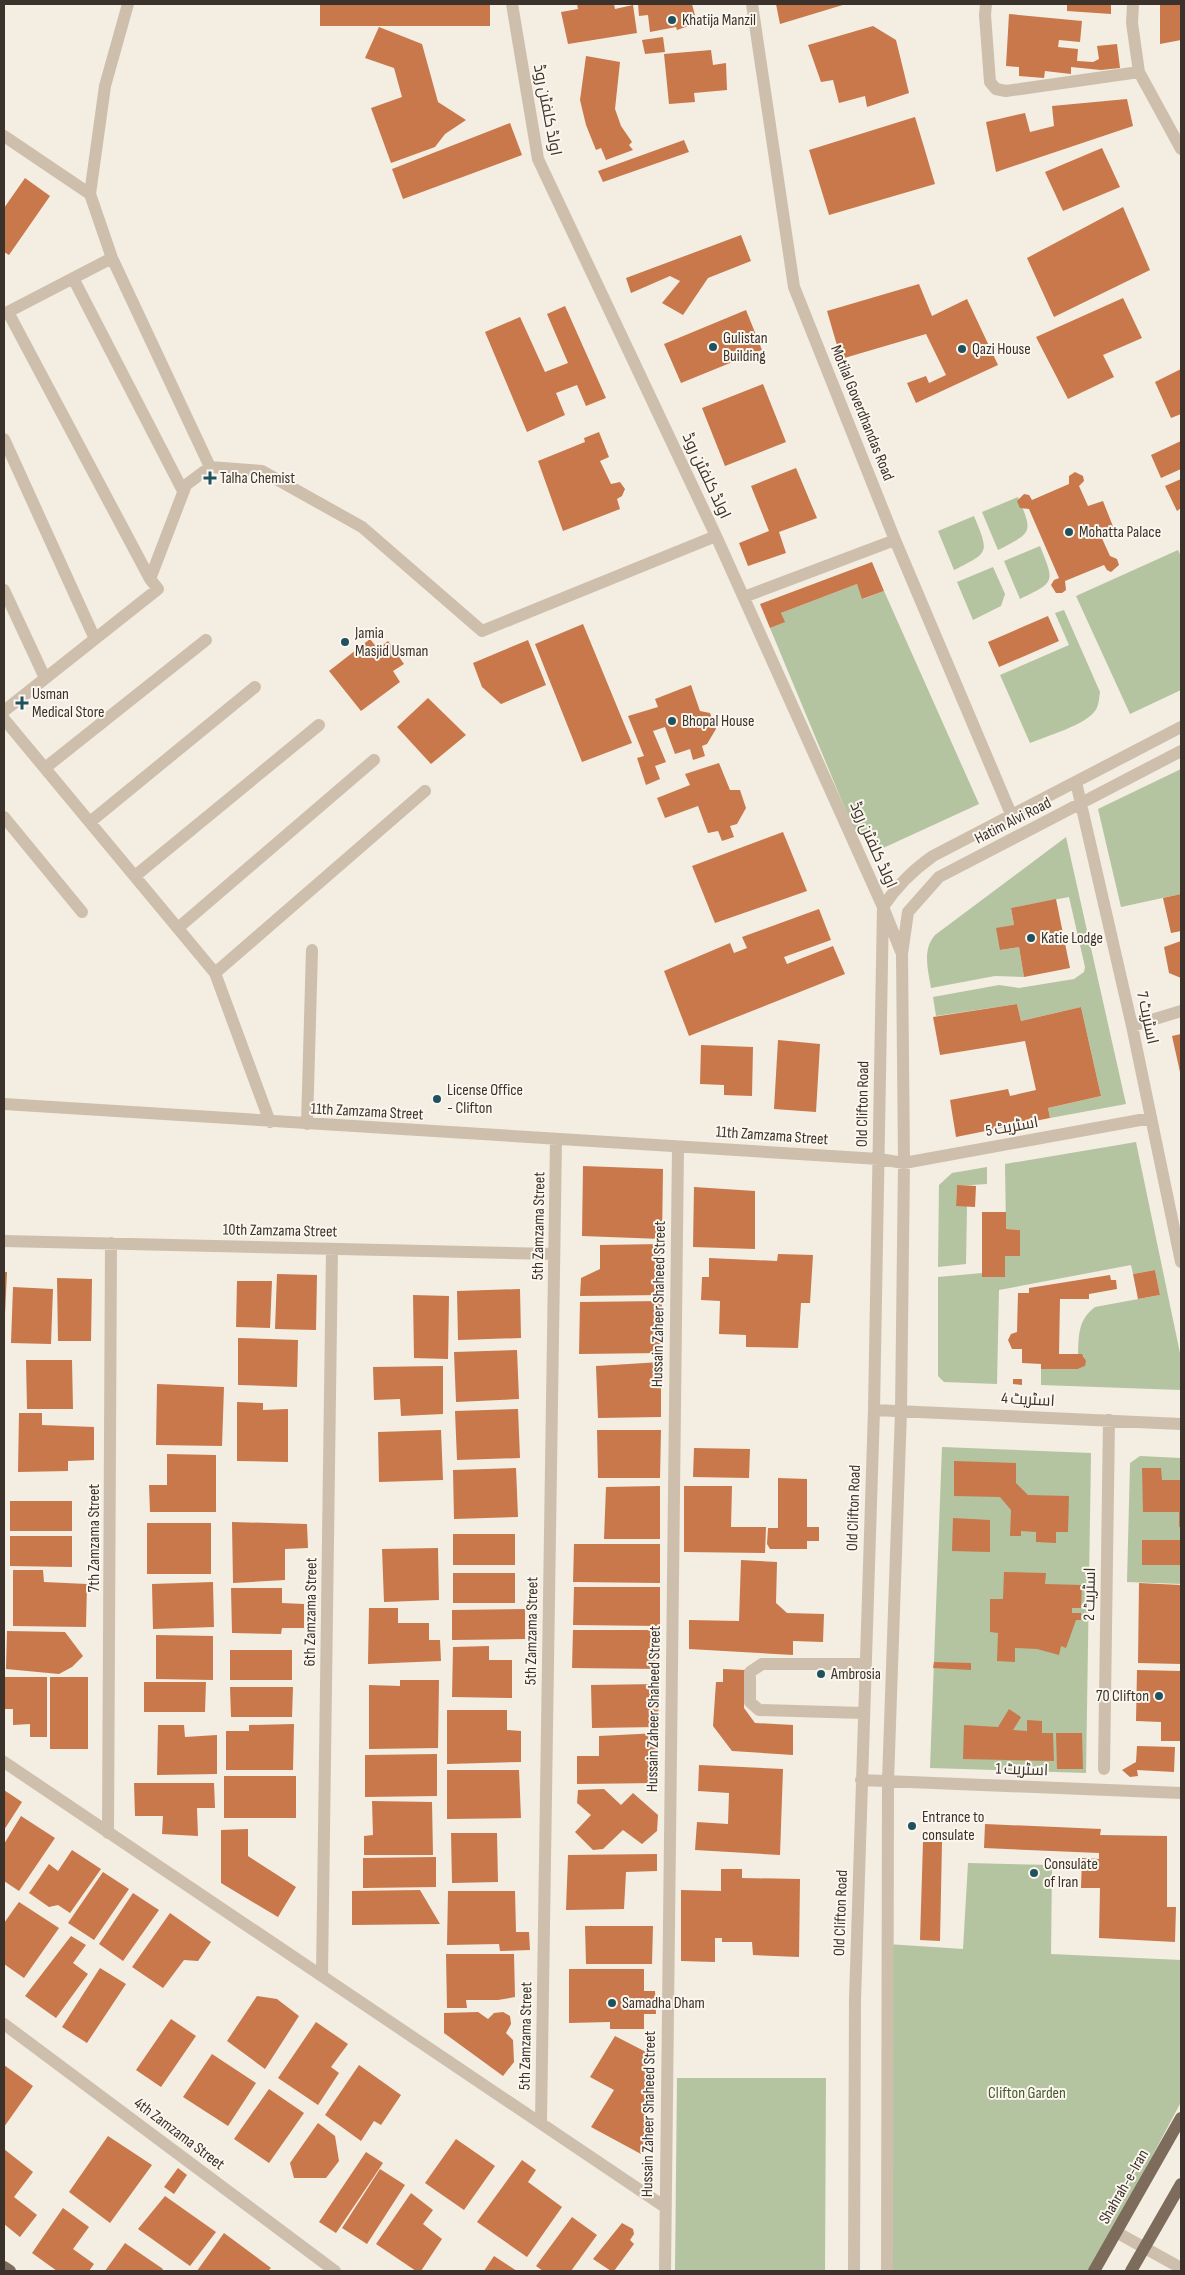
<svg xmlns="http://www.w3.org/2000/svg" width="1185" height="2275" font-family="'Sofia Sans Condensed',Cairo,sans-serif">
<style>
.green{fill:#b4c4a0}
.building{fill:#c8784b}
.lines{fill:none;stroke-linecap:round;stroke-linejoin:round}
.minor{stroke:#cdbfac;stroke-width:12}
.major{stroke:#7d6b5c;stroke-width:12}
.poi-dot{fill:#1f525e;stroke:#fbf6ee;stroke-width:2}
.labels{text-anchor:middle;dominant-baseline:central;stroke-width:4;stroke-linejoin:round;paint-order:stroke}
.poi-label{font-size:16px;fill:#3b322b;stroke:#fbf6ee;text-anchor:start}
.street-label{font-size:16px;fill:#3b322b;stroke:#fbf6ee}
.park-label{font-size:16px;fill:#455a2e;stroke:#fbf6ee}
</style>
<rect width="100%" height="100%" fill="#f4ede1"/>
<!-- green -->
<path class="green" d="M1018,497C1033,533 1033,532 998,550L982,512Z
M974,516C989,553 990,552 954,570L938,531Z
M1040,546C1055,583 1055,582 1020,599L1004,561Z
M1178,550L1181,556V690L1130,714L1076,596Z
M993,567L1005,594L1001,606L973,620L957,582Z
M857,584L863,599L884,591L979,804L881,849L876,835L854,830L770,628L784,622L781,613Z
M1064,610L1100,692C1099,698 1099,706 1095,711C1085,725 1047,736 1030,743L1000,675L1069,645L1055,613Z
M1181,769V894L1121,907L1098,809Z
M1066,837L1126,1104L1050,1118L1048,1108L1101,1096L1081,1007L1021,1021L1017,1004L936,1016L933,997L999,985L1019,988L1074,979L1084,972L1085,967L1069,897L1011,908L1014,925L1000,950L1019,947L1024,977L995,976L931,988C928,969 922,950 935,935Z
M1136,1142L1181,1358V1390L1041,1385V1369H1078L1085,1366L1084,1356L1078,1354C1079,1334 1078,1320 1095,1307L1160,1295L1155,1270L1133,1274L1131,1265L999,1290L997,1384L944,1382L938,1376V1277L982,1273V1277H1005V1256H1020V1230L1006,1229L1005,1164Z
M987,1167V1184L957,1186L956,1206H967L966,1264L938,1267L939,1185L952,1173Z
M942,1447L1091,1453L1086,1773L930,1768Z
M1140,1456L1181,1458V1584L1127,1582L1130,1463Z
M968,1863L1052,1865L1051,1954L1181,1960V2102L1091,2271H887V1944L963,1949Z
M677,2078H826L825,2271H675Z"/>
<!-- building -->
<path class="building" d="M320,4H490V26H320Z
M577,4H614L615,9L633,5L637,33L568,44L561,12L578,9Z
M638,4H692L697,23L677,30L676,27L650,32L648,15L639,16Z
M776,4H846L780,24Z
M1067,4H1111V14L1067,11Z
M1160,4H1181V40L1160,44Z
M1009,14L1082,21L1080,42L1059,40L1058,47L1078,49L1077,61L1093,62L1099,59L1097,46L1117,44L1120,68L1101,70L1071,67V74L1045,71L1044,78L1019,76V67L1006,66Z
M873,26L896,40L909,93L867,107L865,96L839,103L833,80L821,82L808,45Z
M379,27L422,44L438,102L466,120L445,134L435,147L391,163L371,108L402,97L394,68L365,58Z
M663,37L665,52L645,54L642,40Z
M711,50L713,65L726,63L727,90L694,93L695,102L669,104L664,54Z
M586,56L620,62L615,109L621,126L632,142L629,145L633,150L606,160L601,148L596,150L586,125L580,100Z
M1127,99L1133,126L996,172L986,122L1025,113L1030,132L1054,126L1052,106Z
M915,117L935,184L829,215L809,150Z
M510,123L522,155L403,199L392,169Z
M684,140L689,152L603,182L598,171Z
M1102,148L1120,187L1063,211L1045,172Z
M25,178L50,196L9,255L4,252V208Z
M1123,207L1150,270L1054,317L1027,258Z
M741,235L751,261L708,278L683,315L662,303L680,281L670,276L631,293L626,278Z
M919,284L932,316L967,299L998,365L916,403L907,383L926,376L929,383L946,375L926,334L841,359L827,311Z
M1123,298L1142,338L1103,355L1114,377L1068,399L1036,337Z
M565,306L606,398L586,406L577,385L556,393L565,415L527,432L485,332L520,317L545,372L568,363L547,314Z
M746,310L762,350L681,383L664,344Z
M1181,369V414L1171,418L1155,382Z
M763,384L786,442L725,466L702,408Z
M599,432L609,457L600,461L611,484L620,482L625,489L622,496L617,499L620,509L563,531L538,461L585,442L584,438Z
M1181,441V469L1161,478L1151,455Z
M796,468L817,518L779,532L786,553L748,566L739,543L769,531L751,486Z
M1075,472L1083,476L1084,481L1079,486L1088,506L1103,501L1114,529L1100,534L1110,556L1117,559L1119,565L1111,572L1107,570L1104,565L1065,581L1066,590L1062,593H1056L1051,585L1054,580L1059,578L1029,509L1020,508L1017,501L1024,494L1029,495L1032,500L1069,484V476Z
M1181,479V508L1177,511L1165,486Z
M872,562L884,591L862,599L857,584L781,613L785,622L770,628L760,604Z
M1048,616L1059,641L999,667L988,642Z
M583,624L632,743L582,762L535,644Z
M370,639L378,649L388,641L404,664L393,671L400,682L361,711L329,671Z
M528,640L546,685L501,704L482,687L473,663Z
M691,685L700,711L710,713L716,729L707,744L702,746L705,756L693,760L690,749L675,754L665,727L653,731L666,762L655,766L660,779L646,785L637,758L644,756L628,716L658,707L655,699Z
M428,698L466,735L431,764L397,727Z
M719,763L730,790H740L746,808L737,824L730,826L734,837L722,841L718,831L708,833L698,806L665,818L657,798L690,785L685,774Z
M783,832L807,891L715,923L692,866Z
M1181,894V931L1171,933L1163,898Z
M1056,899L1070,968L1024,977L1019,947L1000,950L996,928L1014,925L1011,908Z
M819,909L831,940L784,957L787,964L833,946L845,974L689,1036L664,971L730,943L734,953L747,948L742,937Z
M1181,941V978L1169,973L1164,947Z
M1017,1004L1021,1021L1081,1007L1101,1096L1048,1108L1050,1118L956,1137L950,1100L1008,1089L1010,1096L1036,1090L1025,1041L940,1055L933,1017Z
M1181,1034V1072H1180L1172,1036Z
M778,1040L820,1044L816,1112L774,1109Z
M701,1045L753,1047L752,1096L724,1095V1085L700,1084Z
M583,1166L663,1169L662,1239L582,1236Z
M957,1185L976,1186L975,1207L956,1206Z
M694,1187L755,1191V1249L693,1247Z
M982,1212H1006V1229L1020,1230V1256H1005V1277H982Z
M662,1244V1295L580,1296L581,1278L600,1269V1245Z
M778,1254L813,1255L810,1303H801L798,1348L746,1347V1335L719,1334L720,1301L701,1300L702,1277H709V1258L777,1261Z
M1155,1270L1160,1295L1138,1299L1133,1274Z
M4,1272H7L5,1314H4Z
M277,1274L317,1275L316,1330L275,1329Z
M1110,1275L1111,1280H1116L1117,1289L1089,1294V1299H1060L1059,1354H1082L1086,1361L1085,1366L1078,1369H1041V1364L1022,1363V1349H1012L1008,1340L1011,1334L1017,1332L1018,1293H1029V1288Z
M57,1278L92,1279L91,1341H58Z
M237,1281H272L270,1328L236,1327Z
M13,1287L53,1289L51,1344L11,1343Z
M520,1289L521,1338L458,1340L457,1291Z
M413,1295L449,1296L448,1359L414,1358Z
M662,1301L661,1353L579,1354L580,1302Z
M238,1338L298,1340L297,1387L238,1385Z
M517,1350L519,1399L456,1402L454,1352Z
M26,1360H72L73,1409H27Z
M661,1362V1417L598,1418L596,1366Z
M443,1366V1414L401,1416L400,1399L374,1400L373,1367Z
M1013,1379H1022V1385L1013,1384Z
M157,1384L224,1387L222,1446L156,1445Z
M237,1402L263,1403V1410L288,1409V1462L237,1461Z
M518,1409L520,1458L457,1460L455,1411Z
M19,1413H42V1425L94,1427V1460L68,1461V1471L18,1472Z
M441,1430L443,1480L379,1482L378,1432Z
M597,1430H661L660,1478H598Z
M694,1448L750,1449L749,1478L693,1477Z
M167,1454L216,1455V1512H150L149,1485H167Z
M954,1461L1016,1463V1483L1028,1495L1069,1496L1068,1532H1056V1543L1036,1542V1532L1021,1531V1536H1010L1011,1510L1000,1497L954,1496Z
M516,1468L518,1517L454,1519L453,1470Z
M1142,1468H1161L1162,1480H1181V1527H1179V1512H1143Z
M778,1478L807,1479V1527H819V1541H807V1549H770L767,1544L768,1528H778Z
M660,1486V1539H604L606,1487Z
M684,1486H732L731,1527H766L765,1553L684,1552Z
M10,1501H72V1531H10Z
M953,1518L990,1520V1552L952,1551Z
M232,1522L307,1524L308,1548L285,1549V1580L233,1583Z
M147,1523H211V1574H147Z
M453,1534H515V1565H453Z
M10,1536H72V1567L10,1566Z
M1142,1540H1181V1565H1142Z
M574,1544H660V1583L573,1582Z
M438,1548L439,1600L384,1602L382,1549Z
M741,1560L777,1562L776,1603L787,1613L824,1614L823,1642L793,1641V1655L689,1649V1620L739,1621Z
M13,1570H43L44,1582L87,1584L86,1627L13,1626Z
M1004,1572L1046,1573L1045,1584L1082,1585L1081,1608H1072V1613H1081V1620H1076L1066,1648L1061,1646L1059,1655L1037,1649L1015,1648V1662L997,1661L998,1633L990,1632V1599H1003Z
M453,1573H515V1603H453Z
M213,1582L214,1627L153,1629L152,1584Z
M1139,1583L1181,1585V1664L1138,1663Z
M574,1587H660V1626L573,1625Z
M231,1588H282V1603L304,1604V1628H282L281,1634L232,1633Z
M369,1608H398V1623H429V1640H440L441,1661L368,1664Z
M525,1609V1639L452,1640V1610Z
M573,1630H659V1669L572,1668Z
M7,1631L65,1632L83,1656L72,1667L59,1674L6,1669Z
M156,1635L213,1636V1680L156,1679Z
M489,1646V1660H512V1698L452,1697L453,1647Z
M230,1650H292V1680H230Z
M934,1662L971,1663V1670L933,1668Z
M723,1669L745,1670L744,1708L755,1723L793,1725V1755L732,1751L713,1726L716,1682H723Z
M1137,1670L1181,1671V1741H1161V1722L1136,1721Z
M4,1677H47V1737H30V1724L13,1725V1709H4Z
M50,1677H88V1749H50Z
M400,1680H439L438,1748L369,1749V1685L400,1686Z
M144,1682H206L205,1712H144Z
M659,1684L658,1727L592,1728L591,1685Z
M230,1687H293L292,1717H231Z
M1009,1709L1021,1717L1013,1730L1027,1731V1720L1042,1721V1733H1053L1054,1761L963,1759L964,1725L998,1727Z
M447,1710H507V1730L521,1731V1762L447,1764Z
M294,1724L293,1770H226V1731H249V1725Z
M158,1725H184L185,1737L217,1735V1774L157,1775Z
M658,1733V1783L577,1784V1756H599V1736Z
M1056,1733H1082L1083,1769H1057Z
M1137,1746L1175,1747L1174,1772L1137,1770L1138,1776L1130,1777L1122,1770L1136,1762Z
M437,1754V1796L365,1797V1755Z
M699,1765L783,1769L780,1855L695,1850L697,1822L728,1824L729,1793L698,1791Z
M447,1770H519L521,1818L447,1819Z
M224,1776H296V1818H224Z
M134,1783H214L215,1808H197L198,1836L162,1834L163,1816H135Z
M604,1789L621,1805L633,1793L658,1815L657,1831L642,1844L623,1830L603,1849L593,1850L575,1832L591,1815L577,1803L578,1790Z
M4,1790L22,1802L4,1830Z
M372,1801L432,1802L433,1855H364V1836L373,1835Z
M21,1816L55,1838L19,1891L4,1881V1844Z
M985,1824L1101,1829L1100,1835L1167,1836V1907H1176L1175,1942L1099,1938L1100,1888H1081L1082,1858L1099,1859V1853L984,1848Z
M248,1829V1856L296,1887L278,1917L221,1883V1830Z
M451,1833H497L498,1882L452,1883Z
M923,1842H942L940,1941L920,1940Z
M72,1850L101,1869L70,1913L58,1905L49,1907L29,1893L49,1864L58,1871Z
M657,1854V1871L626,1872L624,1909L566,1910L568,1855Z
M436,1857V1887L363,1888V1858Z
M721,1869H742V1878L800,1879L799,1957L753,1955L752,1942H722V1938H715V1962L681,1961V1890L721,1891Z
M103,1872L129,1889L94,1940L68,1923Z
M420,1890L440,1924L352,1925V1891Z
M448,1891H515L516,1932H529L530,1950L500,1951L499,1944L447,1945Z
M133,1893L159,1910L123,1961L99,1944Z
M19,1902L59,1928L24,1978L4,1964V1923Z
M170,1913L211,1942L198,1961L184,1960L163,1988L132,1967Z
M585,1926H653L652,1964H586Z
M71,1936L86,1945L73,1963L88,1974L56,2018L25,1996Z
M446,1954H514L515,1997L498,2000H466L467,2008H447Z
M100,1968L126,1984L87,2043L62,2027Z
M569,1969H644V1991H655L656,2014H644V2029H610V2022L569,2023Z
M257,1996L277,1999L299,2016L265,2069L227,2041Z
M478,2012L488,2019L494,2013L503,2012L510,2016L511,2024L506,2033L513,2040L514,2062L503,2076L444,2033V2013Z
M171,2019L196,2036L161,2087L136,2070Z
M316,2022L348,2044L331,2067L339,2073L318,2105L278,2078Z
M615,2036L646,2052V2151L641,2154L591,2127L614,2090L590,2077Z
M212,2054L256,2083L228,2126L183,2097Z
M4,2065L33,2086L4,2127Z
M359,2065L401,2095L381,2125L374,2121L361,2141L325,2115Z
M269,2089L304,2113L269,2163L234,2139Z
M318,2123L335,2136L339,2161L326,2178H294L290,2163Z
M108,2136L152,2165L110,2223L69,2192Z
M456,2139L495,2166L464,2210L425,2183Z
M4,2149L33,2172L14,2197L37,2215L20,2237L4,2224Z
M366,2152L383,2163L336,2233L319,2222Z
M522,2160L536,2170L528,2182L562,2207L527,2257L477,2222Z
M178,2168L187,2175L174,2194L164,2187Z
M380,2169L405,2185L367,2244L342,2228Z
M411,2193L433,2210L423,2224L442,2239L421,2271H416L376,2244Z
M165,2196L216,2232L190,2266L138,2229Z
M63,2208L89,2227L73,2249L94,2264L89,2271H57L32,2253Z
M572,2217L597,2235L571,2271H543L536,2266Z
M622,2223L633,2229L634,2234L630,2240L634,2244L614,2271H611L593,2259Z
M224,2233L271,2268L268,2271H197Z
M125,2243L163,2269L162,2271H105Z
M494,2256L517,2271H484Z"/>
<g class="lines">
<!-- minor -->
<path class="minor" d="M512,4L538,159L716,536L883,907L902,954
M752,4L794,287L895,540L1011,814
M986,4L985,15L990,82L996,89L1006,91L1139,72
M1133,4L1132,23L1139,72L1181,149
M4,136L90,194
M73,278L183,491
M8,312L150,579
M4,314L112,258
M4,439L95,639
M210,467L262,471L362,527L482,631L716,536
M4,590L45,678
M744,597L895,540
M4,711L158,589L150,579L186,485L210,467L112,258L90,194L105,86L128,4
M4,719L215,973
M45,768L206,640
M1076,782L1132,1026L1181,1262
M4,817L82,912
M90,822L255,687
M135,876L319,725
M178,928L374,760
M1132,1026L1181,1011
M4,1104L879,1159L904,1163L1151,1118
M270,1122L215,973L425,791
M307,1124L312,950
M4,1241L554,1254
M874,1410L1181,1424
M863,1713L759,1710L750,1702V1672L762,1664H865
M4,1762L665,2207
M1104,1769L1109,1420
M861,1780L1181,1793
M108,1833L111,1243
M322,1976L332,1249
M4,2024L335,2271
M541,2122L556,1140
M1116,2232L1181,2268
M665,2271L678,1147
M854,2271L855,2000L874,1410L883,907C896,887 913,870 933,856L1181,727
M887,2271L888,1781L901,1411L904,1163L902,954L908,912L939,877L1181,751"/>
<!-- major -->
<path class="major" d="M4,2267L10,2271
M1094,2271L1181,2118
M1131,2271L1181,2184"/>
</g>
<!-- markers -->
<g class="poi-dot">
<circle cx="672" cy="20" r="5"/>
<circle cx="713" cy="347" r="5"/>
<circle cx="962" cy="349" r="5"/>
<path d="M207.5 470.5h5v5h5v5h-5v5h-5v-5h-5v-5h5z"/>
<circle cx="1069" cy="532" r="5"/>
<circle cx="345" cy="642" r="5"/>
<path d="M19.5 695.5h5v5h5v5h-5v5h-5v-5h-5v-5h5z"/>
<circle cx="672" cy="721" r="5"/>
<circle cx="1031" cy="938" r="5"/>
<circle cx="437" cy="1099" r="5"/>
<circle cx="821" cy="1674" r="5"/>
<circle cx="1159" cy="1696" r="5"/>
<circle cx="912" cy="1826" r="5"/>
<circle cx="1034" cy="1873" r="5"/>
<circle cx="612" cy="2003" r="5"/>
</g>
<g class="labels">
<!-- poi labels -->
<g class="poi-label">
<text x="682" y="20">Khatija Manzil</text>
<text x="723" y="338">Gulistan<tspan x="723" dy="18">Building</tspan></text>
<text x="972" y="349">Qazi House</text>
<text x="220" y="478">Talha Chemist</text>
<text x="1079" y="532">Mohatta Palace</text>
<text x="355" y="633">Jamia<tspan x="355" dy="18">Masjid Usman</tspan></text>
<text x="32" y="694">Usman<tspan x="32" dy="18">Medical Store</tspan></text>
<text x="682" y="721">Bhopal House</text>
<text x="1041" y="938">Katie Lodge</text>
<text x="447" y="1090">License Office<tspan x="447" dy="18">- Clifton</tspan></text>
<text x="831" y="1674">Ambrosia</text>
<text x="1149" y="1696" text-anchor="end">70 Clifton</text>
<text x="922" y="1817">Entrance to<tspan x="922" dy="18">consulate</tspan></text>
<text x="1044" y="1864">Consulate<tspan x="1044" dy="18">of Iran</tspan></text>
<text x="622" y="2003">Samadha Dham</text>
</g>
<!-- street labels -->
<g class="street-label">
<text transform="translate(547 110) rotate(79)">اولڈ کلفٹن روڈ</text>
<text transform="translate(862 413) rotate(68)">Motilal Goverdhandas Road</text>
<text transform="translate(706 476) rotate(65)">اولڈ کلفٹن روڈ</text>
<text transform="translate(1013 821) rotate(-27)">Hatim Alvi Road</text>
<text transform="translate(873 845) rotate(66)">اولڈ کلفٹن روڈ</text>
<text transform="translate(1147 1018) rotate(78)">اسٹریٹ 7</text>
<text transform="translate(863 1104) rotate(-89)">Old Clifton Road</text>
<text transform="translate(367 1112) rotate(3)">11th Zamzama Street</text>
<text transform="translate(1012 1127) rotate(-10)">اسٹریٹ 5</text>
<text transform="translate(772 1136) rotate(4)">11th Zamzama Street</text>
<text transform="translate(539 1226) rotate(-89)">5th Zamzama Street</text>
<text transform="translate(280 1231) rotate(1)">10th Zamzama Street</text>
<text transform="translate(659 1304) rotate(-89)">Hussain Zaheer Shaheed Street</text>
<text transform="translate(1028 1400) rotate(3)">اسٹریٹ 4</text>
<text transform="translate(854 1508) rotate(-88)">Old Clifton Road</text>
<text transform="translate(94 1538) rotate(-90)">7th Zamzama Street</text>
<text transform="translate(1090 1594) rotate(-89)">اسٹریٹ 2</text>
<text transform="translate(311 1612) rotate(-89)">6th Zamzama Street</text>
<text transform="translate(532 1631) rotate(-89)">5th Zamzama Street</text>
<text transform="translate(654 1709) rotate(-89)">Hussain Zaheer Shaheed Street</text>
<text transform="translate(1022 1770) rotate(2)">اسٹریٹ 1</text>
<text transform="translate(841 1913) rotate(-88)">Old Clifton Road</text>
<text transform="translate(526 2036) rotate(-89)">5th Zamzama Street</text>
<text transform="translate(649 2114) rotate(-89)">Hussain Zaheer Shaheed Street</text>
<text transform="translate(179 2134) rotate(37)">4th Zamzama Street</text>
<text transform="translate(1124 2187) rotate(-60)">Shahrah-e-Iran</text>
</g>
<!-- park labels -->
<g class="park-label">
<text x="1027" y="2093">Clifton Garden</text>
</g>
</g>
<!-- border -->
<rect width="1185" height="2275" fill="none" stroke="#3b322b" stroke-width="10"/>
</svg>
